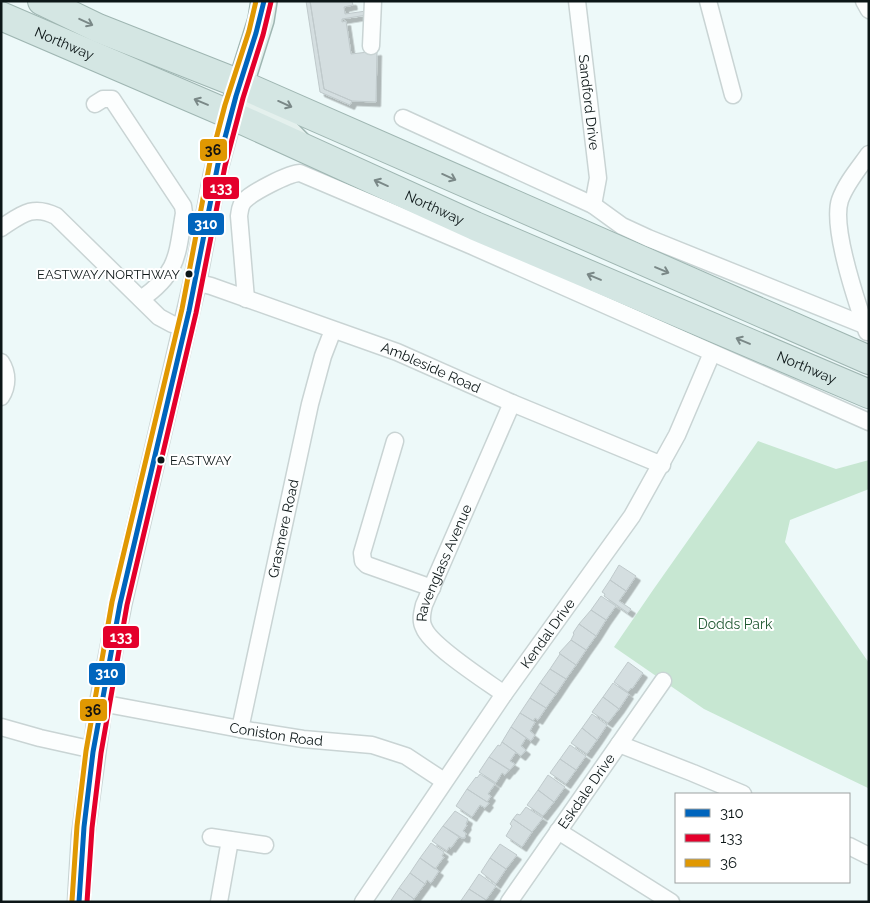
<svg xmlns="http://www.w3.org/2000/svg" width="870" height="903" font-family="Raleway,sans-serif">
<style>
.green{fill:#c7e7d2}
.building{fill:#d4dee0;stroke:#bfc9cb;filter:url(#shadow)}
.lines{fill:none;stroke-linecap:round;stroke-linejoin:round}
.street-casing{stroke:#c9d4d4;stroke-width:19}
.secondary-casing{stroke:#c9d4d4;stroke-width:25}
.primary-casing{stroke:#9fb6b2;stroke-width:28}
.highway-casing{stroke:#9fb6b2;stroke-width:30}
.street{stroke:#fcfefe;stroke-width:16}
.secondary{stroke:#fcfefe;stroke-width:22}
.primary{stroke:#e4f0ed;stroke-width:25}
.highway{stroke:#d4e6e3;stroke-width:28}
.bus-1-casing{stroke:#fff;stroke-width:9}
.bus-2-casing{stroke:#fff;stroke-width:9}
.bus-3-casing{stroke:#fff;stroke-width:9}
.bus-1{stroke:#0065bd;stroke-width:5}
.bus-2{stroke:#e4002b;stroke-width:5}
.bus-3{stroke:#e09802;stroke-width:5}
.oneway{stroke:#7a8887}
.bus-dot{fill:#0c1617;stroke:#fff;stroke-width:2}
.labels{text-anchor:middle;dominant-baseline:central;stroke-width:4;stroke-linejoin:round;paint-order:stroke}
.bus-label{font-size:13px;fill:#0c1617;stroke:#fff;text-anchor:end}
.street-label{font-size:14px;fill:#0c1617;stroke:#fff}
.park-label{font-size:14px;fill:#225933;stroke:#fff}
.line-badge{stroke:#fff;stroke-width:2}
.badge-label{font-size:14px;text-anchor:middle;font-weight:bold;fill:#fff}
.pale-badge-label{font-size:14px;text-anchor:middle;font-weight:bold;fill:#111}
</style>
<defs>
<filter id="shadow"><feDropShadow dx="4.5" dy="4.5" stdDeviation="0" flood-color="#0004"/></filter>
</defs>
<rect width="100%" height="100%" fill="#edf9f9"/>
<!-- green -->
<path class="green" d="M758,441L836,469L869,460V489L790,520L785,542L869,663L868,788L704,709L614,647L653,590Z"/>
<!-- building -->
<path class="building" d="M306,1H310L324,89L352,101L350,105L320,92Z
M310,1H352L353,5L344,7L345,14L366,11L367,15L342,19V22L346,21L351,54L377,51L376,102L352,101L324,89Z
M619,565L636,576L626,591L610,580Z
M610,580L626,591L619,601L631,609L628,613L604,596L605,594L602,592Z
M601,596L616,606L606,620L591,610Z
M591,610L606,620L596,636L579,624Z
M579,624L596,636L586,650L571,640L574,634L573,633Z
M571,640L586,650L576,665L559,653Z
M560,654L576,665L566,679L550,669Z
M628,662L643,673L632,689L631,688L628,692L614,682Z
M550,669L566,679L556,694L540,683Z
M540,683L556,694L546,708L530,698Z
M613,683L629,694L619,709L603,697Z
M603,697L619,709L608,723L592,712Z
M530,698L546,708L538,720L535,718L533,721L520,713Z
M520,713L535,722L530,731L535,735L531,741L511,727Z
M592,714L607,725L597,740L582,728Z
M511,727L526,738L521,746L526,750L521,756L502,742Z
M582,728L597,740L587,754L571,743Z
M502,742L516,752L510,761L515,764L510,770L489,757L498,745L500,746Z
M570,745L586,756L576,770L560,759Z
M489,757L509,770L505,775L502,773L496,783L479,772Z
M560,759L576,770L566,784L550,773Z
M480,774L495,784L488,794L491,796L487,802L467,789L476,777L477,778Z
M548,775L565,787L554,802L538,790Z
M467,789L489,803L485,808L480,805L472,817L456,806Z
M538,790L554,802L543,816L527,805Z
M526,807L543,818L532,832L513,819L517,814L520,815Z
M455,811L468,819L466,824L467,825L463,831L466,833L465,838H462L443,826Z
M513,819L532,832L522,847L506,836L512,826L510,824Z
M443,826L459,837L451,848L449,847L447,851L432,841Z
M431,843L444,852L442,856L444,857L435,869L420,858Z
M500,844L517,855L506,869L490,858Z
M420,858L439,871L431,883L427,880L425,884L410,873Z
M490,858L506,869L496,884L481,872Z
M410,873L425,884L414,899L399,888Z
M479,874L496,886L486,900L469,889Z
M399,888L414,899L412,902H390Z
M469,889L486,900L484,902H460Z"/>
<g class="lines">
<!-- street casing -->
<g class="street-casing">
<g id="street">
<path id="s1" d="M577,1L598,178L593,205"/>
<path d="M708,1L733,95"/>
<path d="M864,1L869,10"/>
<path d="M371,46L373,1"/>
<path d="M95,104L103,99H112L183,206L184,213C177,254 179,273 141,299"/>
<path d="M403,118L593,205L622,226L648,238L869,327"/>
<path d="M1,228C21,215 32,204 56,216L159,317L172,324L185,327"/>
<path id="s2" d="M195,282L211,286L397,352L512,403L662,465"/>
<path d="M246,299L239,216C240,210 240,205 244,201C251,193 289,173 300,173L472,246L869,422"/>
<path d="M867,332C857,303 831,227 840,200C846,183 859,168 869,154"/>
<path d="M1,362C8,373 8,386 1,397"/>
<path d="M395,441L362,553L363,561L367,565L432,588"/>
<path id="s3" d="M504,694C486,681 431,646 424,628C420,621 422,613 424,605L512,403"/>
<path id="s4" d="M101,703L240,729L303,739L372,745L406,756L444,781"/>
<path d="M1,727L40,738L94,750"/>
<path id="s5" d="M240,729L310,404L323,356L333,330"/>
<path d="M619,744L693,773L743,794"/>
<path d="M558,831L671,902"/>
<path d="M211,837L265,845"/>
<path d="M849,846L869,856"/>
<path d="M219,902L230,840"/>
<path id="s6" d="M363,902L504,694L632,516L677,435L712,353"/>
<path id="s7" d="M509,902L663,681"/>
</g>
</g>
<!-- secondary casing -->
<g class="secondary-casing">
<path id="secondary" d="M79,902L83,836L101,703L120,605L195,282L215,174L231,115"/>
</g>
<!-- primary casing -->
<g class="primary-casing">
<path id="primary" d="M240,84C244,111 258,107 274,120C283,127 290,135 298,143
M231,115L261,20L264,1"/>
</g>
<!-- highway casing -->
<g class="highway-casing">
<g id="highway">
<path d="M42,1L98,28L240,84L869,360"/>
<path id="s8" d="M1,16L231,115L475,226L869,394"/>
</g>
</g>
<!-- street -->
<use href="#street" class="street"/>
<!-- secondary -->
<use href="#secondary" class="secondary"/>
<!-- primary -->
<use href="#primary" class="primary"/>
<!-- highway -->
<use href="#highway" class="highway"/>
<!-- bus-1 casing -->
<g class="bus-1-casing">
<path id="bus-1" d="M79,902L84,827L93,752L120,604L189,311L218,164L236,96L256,33L264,1"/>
</g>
<!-- bus-2 casing -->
<g class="bus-2-casing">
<path id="bus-2" d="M87,902L92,828L101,753L127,605L196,313L225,166L243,98L263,35L271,2"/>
</g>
<!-- bus-3 casing -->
<g class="bus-3-casing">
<path id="bus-3" d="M72,901L77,826L86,751L112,602L182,309L210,162L225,105L249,31L256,1"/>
</g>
<!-- bus-1 -->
<use href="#bus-1" class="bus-1"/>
<!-- bus-2 -->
<use href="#bus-2" class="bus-2"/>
<!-- bus-3 -->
<use href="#bus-3" class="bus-3"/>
</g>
<!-- one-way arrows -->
<defs><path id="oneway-shaft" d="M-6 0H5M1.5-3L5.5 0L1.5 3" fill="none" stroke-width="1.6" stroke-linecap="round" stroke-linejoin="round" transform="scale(1.25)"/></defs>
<g class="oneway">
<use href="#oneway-shaft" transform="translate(86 22) rotate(25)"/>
<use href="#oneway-shaft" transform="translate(201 102) rotate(-157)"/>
<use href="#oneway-shaft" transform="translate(285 104) rotate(24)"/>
<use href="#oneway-shaft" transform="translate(449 177) rotate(24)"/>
<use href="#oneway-shaft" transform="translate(381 183) rotate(-156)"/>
<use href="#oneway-shaft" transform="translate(662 270) rotate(23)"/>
<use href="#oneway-shaft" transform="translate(594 277) rotate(-157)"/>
<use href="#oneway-shaft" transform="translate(743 341) rotate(-157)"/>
</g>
<!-- markers -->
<g class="bus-dot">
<circle cx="189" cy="274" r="4.5"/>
<circle cx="161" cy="460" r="4.5"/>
</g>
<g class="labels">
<!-- bus labels -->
<g class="bus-label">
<text x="180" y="274">EASTWAY/NORTHWAY</text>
<text x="170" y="460" text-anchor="start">EASTWAY</text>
</g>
<!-- street labels -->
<g class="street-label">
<text stroke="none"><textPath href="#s8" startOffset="69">Northway</textPath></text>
<text stroke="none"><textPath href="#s1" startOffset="102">Sandford Drive</textPath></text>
<text stroke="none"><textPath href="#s8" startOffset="474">Northway</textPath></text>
<text stroke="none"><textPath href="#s8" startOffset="879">Northway</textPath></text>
<text stroke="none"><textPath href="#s2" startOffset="251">Ambleside Road</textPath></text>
<text stroke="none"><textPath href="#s5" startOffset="205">Grasmere Road</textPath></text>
<text stroke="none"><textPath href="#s3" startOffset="174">Ravenglass Avenue</textPath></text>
<text stroke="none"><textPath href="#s6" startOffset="326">Kendal Drive</textPath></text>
<text stroke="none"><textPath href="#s4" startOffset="178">Coniston Road</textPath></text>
<text stroke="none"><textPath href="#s7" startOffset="135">Eskdale Drive</textPath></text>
</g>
<!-- park labels -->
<g class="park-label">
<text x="735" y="624">Dodds Park</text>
</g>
</g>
<g class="line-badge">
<rect x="199" y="138" width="29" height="24" rx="5" fill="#e09802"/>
<rect x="202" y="176" width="38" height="24" rx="5" fill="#e4002b"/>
<rect x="187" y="212" width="38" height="24" rx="5" fill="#0065bd"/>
<rect x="102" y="625" width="38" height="24" rx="5" fill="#e4002b"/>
<rect x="88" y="662" width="38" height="24" rx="5" fill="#0065bd"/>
<rect x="79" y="698" width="29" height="24" rx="5" fill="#e09802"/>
</g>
<g class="badge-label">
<text x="221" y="193">133</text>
<text x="206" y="229">310</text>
<text x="121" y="642">133</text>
<text x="107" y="678">310</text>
</g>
<g class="pale-badge-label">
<text x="213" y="155">36</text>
<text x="93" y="715">36</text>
</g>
<!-- border -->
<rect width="870" height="903" fill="none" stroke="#0c1617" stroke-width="5"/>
<!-- legend -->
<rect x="675" y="793" width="175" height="90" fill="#ffffff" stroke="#9ea2a2"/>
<rect x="685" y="809" width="25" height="8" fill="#0065bd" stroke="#9ea2a2"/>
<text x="720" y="818" font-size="15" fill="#0c1617">310</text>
<rect x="685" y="834" width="25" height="8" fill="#e4002b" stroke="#9ea2a2"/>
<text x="720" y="843" font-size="15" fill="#0c1617">133</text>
<rect x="685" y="859" width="25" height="8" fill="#e09802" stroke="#9ea2a2"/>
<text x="720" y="868" font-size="15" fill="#0c1617">36</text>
</svg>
